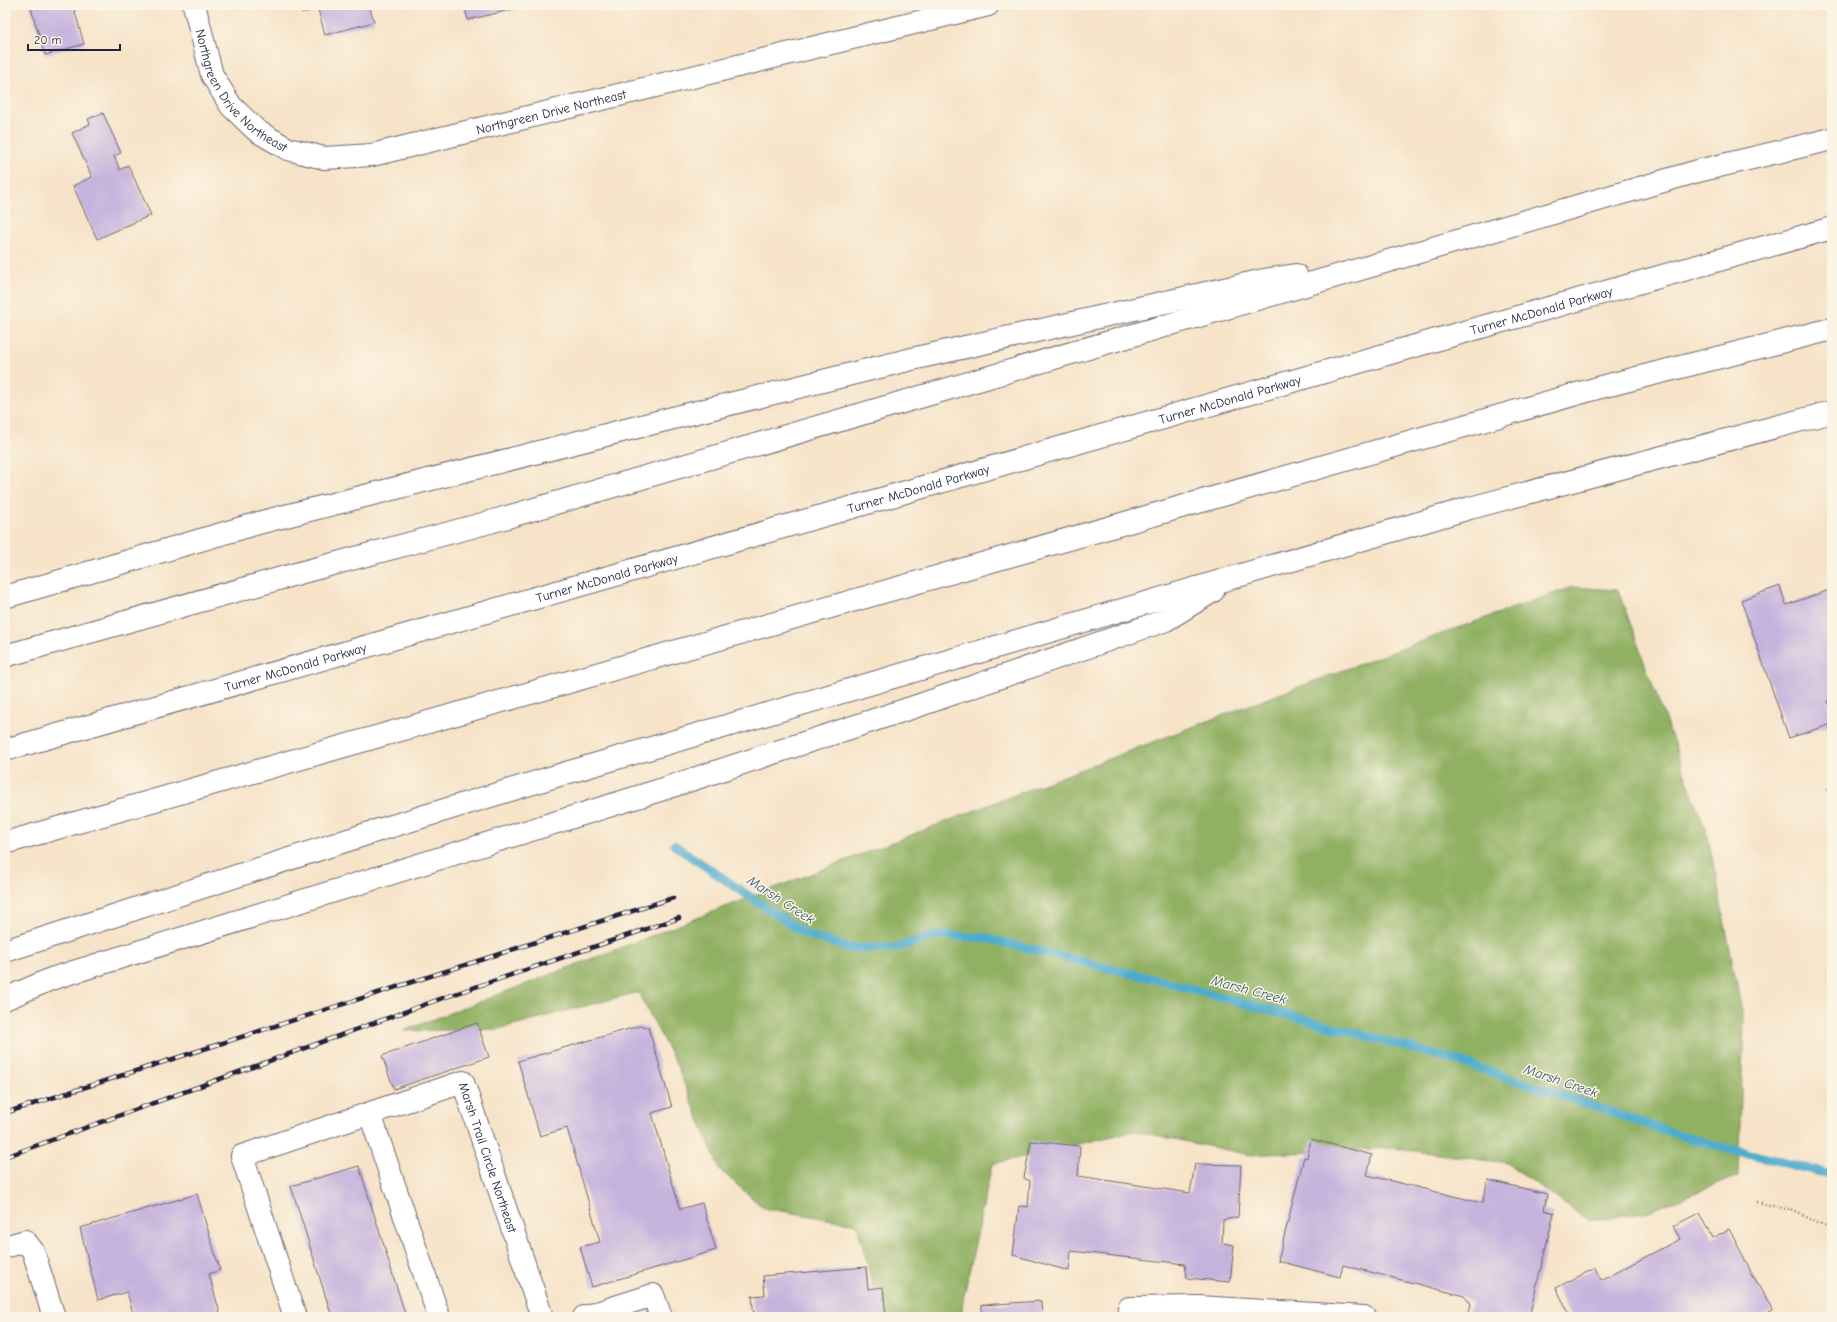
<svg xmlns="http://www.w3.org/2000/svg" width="1837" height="1322" font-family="'Comic Neue',sans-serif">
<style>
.forest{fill:#90b062;stroke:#59694e}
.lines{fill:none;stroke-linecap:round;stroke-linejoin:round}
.stream{stroke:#4daccc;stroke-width:9}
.building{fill:#c6b3dd}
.minor-casing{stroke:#6c666c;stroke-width:24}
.highway-casing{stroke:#6c666c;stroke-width:24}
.path{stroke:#6c666c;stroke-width:2.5;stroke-dasharray:1 3;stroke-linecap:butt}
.minor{stroke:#fff;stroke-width:22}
.highway{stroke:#fff;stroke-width:22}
.rail-casing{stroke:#22223b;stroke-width:4.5}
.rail{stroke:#fcf5e5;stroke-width:3;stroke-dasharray:9;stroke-linecap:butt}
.labels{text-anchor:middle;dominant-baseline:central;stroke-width:3;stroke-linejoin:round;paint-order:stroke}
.street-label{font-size:13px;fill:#22223b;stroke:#fcf5e5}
.water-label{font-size:14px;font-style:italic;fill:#335975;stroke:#fcf5e5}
</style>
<rect width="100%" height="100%" fill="#fcf5e5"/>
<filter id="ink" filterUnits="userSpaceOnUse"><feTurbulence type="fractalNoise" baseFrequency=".025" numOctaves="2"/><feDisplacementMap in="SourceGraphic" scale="8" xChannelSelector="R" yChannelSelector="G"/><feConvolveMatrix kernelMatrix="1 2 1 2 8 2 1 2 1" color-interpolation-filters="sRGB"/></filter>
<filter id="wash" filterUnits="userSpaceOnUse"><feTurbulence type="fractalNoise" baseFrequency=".012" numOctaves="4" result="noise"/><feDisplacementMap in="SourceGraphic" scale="16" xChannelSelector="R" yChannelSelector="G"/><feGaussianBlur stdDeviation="0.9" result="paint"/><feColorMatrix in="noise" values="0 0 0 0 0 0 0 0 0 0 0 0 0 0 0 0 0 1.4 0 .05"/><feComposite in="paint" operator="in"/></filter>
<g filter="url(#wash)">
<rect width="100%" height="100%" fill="#f6e3c8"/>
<!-- forest -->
<path class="forest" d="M1572,587L1618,590L1708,837L1744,1022L1738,1176L1649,1211L1589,1221L1507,1163L1392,1148L1251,1155L1135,1131L992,1164L963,1300L961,1317H881L857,1224L764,1208L720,1170L677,1066L638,992L498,1029L403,1031C683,925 961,814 1242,708C1352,667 1461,626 1572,587Z"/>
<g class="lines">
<!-- stream -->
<path class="stream" d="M674,845L805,934L849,948H895L939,935L985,938L1158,980L1452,1059L1688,1138L1832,1175"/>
</g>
<g id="blocks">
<!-- building -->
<path class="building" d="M30,5H73L84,44L45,55Z
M300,5H369L374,22L325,35L318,9L302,13Z
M464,5H526V6L468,20Z
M103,113L121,153L114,156L120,170L128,165L151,215L97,239L73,186L92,177L72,133L90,124L88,119Z
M1780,586L1786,605L1832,589V700L1828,701L1832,713V724L1789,738L1741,600Z
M1832,787V803L1827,789Z
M477,1023L489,1057L394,1089L382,1056Z
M639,1026L648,1027L672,1107L652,1113L680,1209L702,1203L716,1250L592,1287L580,1247L600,1242L567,1128L540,1136L518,1061Z
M1311,1139L1372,1155L1367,1175L1482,1203L1488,1180L1547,1194L1544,1210L1554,1213L1529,1317H1468L1471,1304L1464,1296L1343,1265L1340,1277L1278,1261L1304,1157L1307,1158Z
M1031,1141L1080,1146L1078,1176L1190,1193L1195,1164L1241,1165L1238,1217L1223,1220L1222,1243L1234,1245L1230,1282L1187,1278L1185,1264L1071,1251L1069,1271L1013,1255L1019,1206L1028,1207L1030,1181L1024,1178Z
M359,1166L406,1317H332L291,1186Z
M197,1194L220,1270L209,1274L221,1317H134L127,1292L98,1300L80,1228Z
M1699,1213L1712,1238L1729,1229L1772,1311L1759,1317H1571L1556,1288L1595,1268L1601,1280L1680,1239L1673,1226Z
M866,1267L868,1289L883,1287L886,1317H754L752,1296L765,1295L763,1276Z
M1041,1301L1042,1317H969V1314L982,1313V1305Z"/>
</g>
</g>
<g filter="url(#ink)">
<use href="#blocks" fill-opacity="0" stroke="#6c666c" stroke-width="1"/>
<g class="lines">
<!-- minor casing -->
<g class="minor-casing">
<g id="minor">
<path id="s1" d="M194,5L212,75L231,106L257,131L288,149L324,158L372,155L988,5"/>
<path d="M370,1114L439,1317"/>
<path d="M5,1247L25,1241L33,1251L54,1317"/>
<path id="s2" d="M295,1317L242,1156L463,1082L542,1317"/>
<path d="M584,1317L653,1295L661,1317"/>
<path d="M1128,1317L1129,1308L1199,1307L1364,1317"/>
</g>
</g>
<!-- highway casing -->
<g class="highway-casing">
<g id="highway">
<path d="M5,597L262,522L677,417L912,359L1264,280L1296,275"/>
<path d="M5,656L303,572L490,522L1698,171L1832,139"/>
<path id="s3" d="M5,750L1436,340L1832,228"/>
<path d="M5,843L1601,387L1832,329"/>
<path d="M5,951L379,830L566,773L1470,508L1832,412"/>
<path d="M5,999L51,979L660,790L917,706L1166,620L1213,591"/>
</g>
</g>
<!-- path -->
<path class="path" d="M1757,1202L1794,1211L1832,1230"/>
<!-- minor -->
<use href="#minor" class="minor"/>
<!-- highway -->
<use href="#highway" class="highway"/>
<!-- rail casing -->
<g class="rail-casing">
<path id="rail" d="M5,1113L673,898
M5,1157L440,999L679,918"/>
</g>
<!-- rail -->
<use href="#rail" class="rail"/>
</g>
</g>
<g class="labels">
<!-- street labels -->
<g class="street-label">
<text stroke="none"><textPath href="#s1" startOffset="102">Northgreen Drive Northeast</textPath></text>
<text stroke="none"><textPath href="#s1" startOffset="450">Northgreen Drive Northeast</textPath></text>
<text stroke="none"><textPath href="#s3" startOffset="1598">Turner McDonald Parkway</textPath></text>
<text stroke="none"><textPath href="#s3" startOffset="1274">Turner McDonald Parkway</textPath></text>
<text stroke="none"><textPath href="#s3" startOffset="950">Turner McDonald Parkway</textPath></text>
<text stroke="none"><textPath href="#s3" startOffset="626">Turner McDonald Parkway</textPath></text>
<text stroke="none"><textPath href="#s3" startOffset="302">Turner McDonald Parkway</textPath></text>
<text stroke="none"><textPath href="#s2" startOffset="482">Marsh Trail Circle Northeast</textPath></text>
</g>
<!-- water labels -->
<g class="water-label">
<text transform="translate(781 900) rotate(33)">Marsh Creek</text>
<text transform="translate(1249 990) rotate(15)">Marsh Creek</text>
<text transform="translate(1561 1081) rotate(19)">Marsh Creek</text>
</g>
</g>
<!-- margin -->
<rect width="1837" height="1322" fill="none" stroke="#fcf5e5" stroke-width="20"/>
<!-- scale -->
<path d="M28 44v6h92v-6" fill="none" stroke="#22223b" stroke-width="2"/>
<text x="34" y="44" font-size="12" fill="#22223b" stroke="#fcf5e5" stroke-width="3" paint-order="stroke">20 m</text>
</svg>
